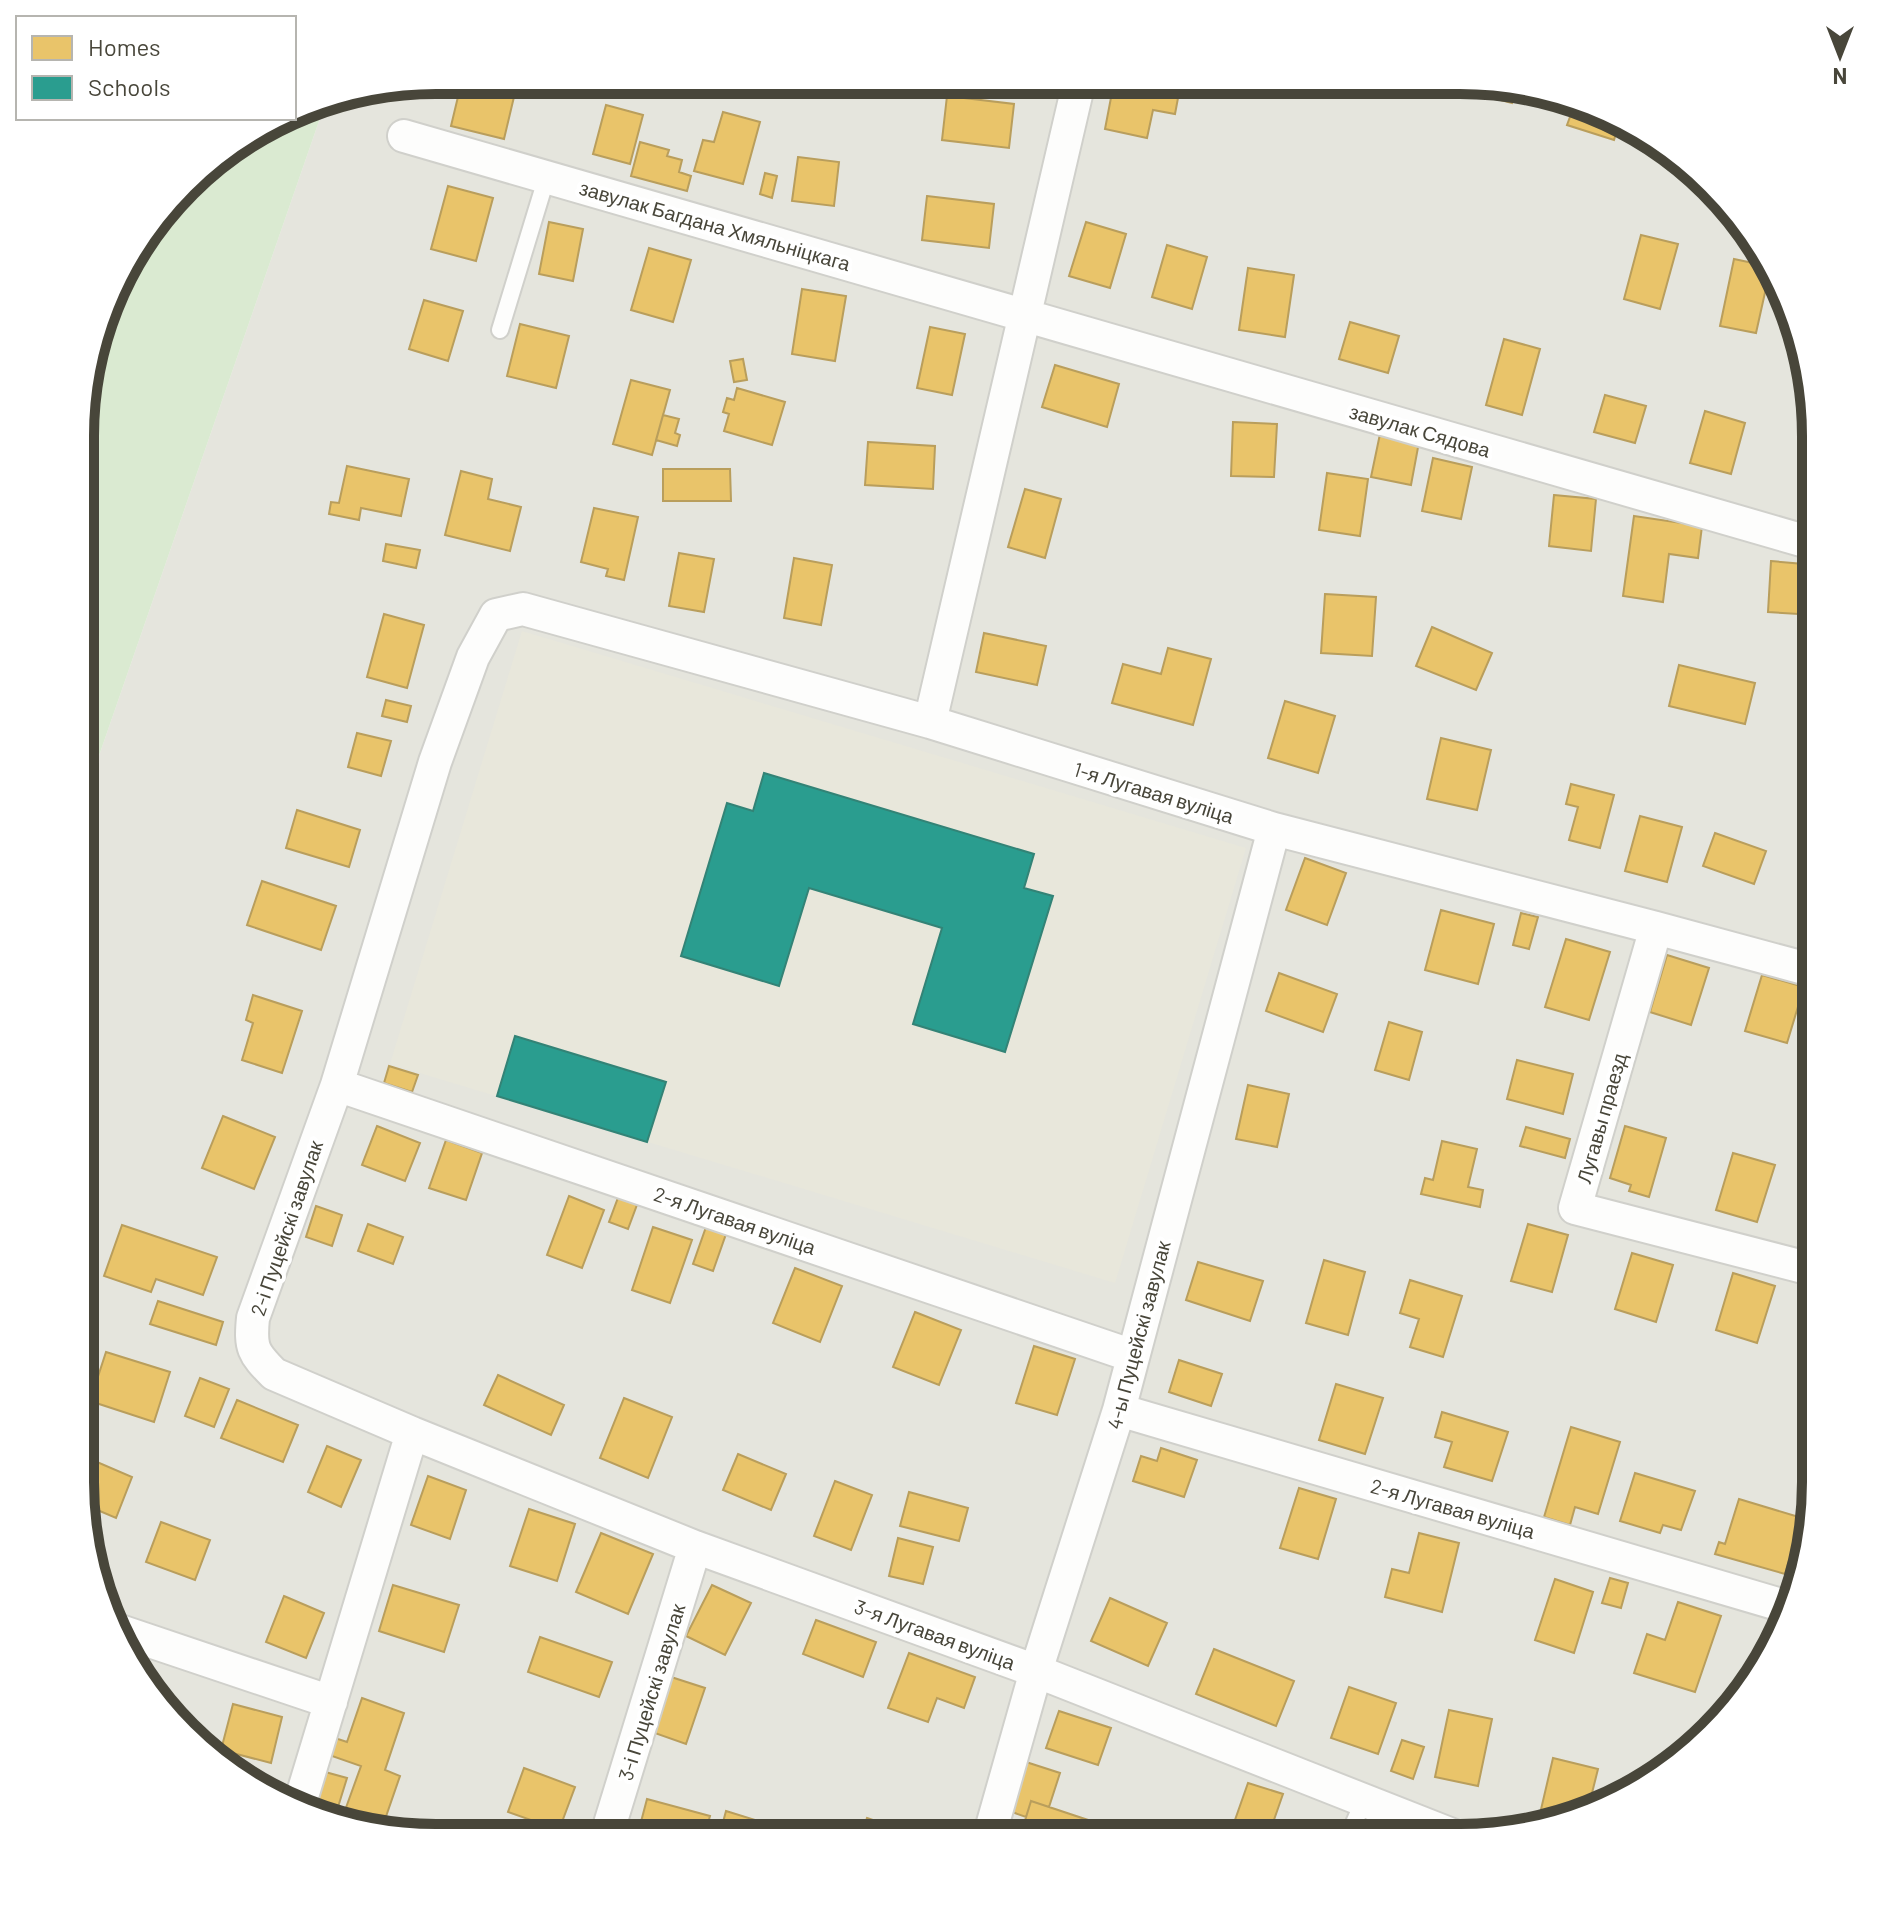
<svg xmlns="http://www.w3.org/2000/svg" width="1896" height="1918" font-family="Barlow,sans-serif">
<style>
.residential{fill:#e5e5dd}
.education{fill:#e8e7db}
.green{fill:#daead1}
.homes{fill:#e9c46a;stroke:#b99e5c;stroke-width:2}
.schools{fill:#2a9d8f;stroke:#338376;stroke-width:2}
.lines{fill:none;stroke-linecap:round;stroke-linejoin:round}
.service-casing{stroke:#d0d0cb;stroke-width:20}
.minor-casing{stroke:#d0d0cb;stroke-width:36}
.service{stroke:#fdfdfc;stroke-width:16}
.minor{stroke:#fdfdfc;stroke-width:32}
.labels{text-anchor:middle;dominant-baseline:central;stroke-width:8;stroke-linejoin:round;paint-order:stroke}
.street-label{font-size:20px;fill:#48463a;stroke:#fff}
.rim{fill:none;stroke:#48463a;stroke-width:10}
</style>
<rect width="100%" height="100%" fill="#f2f2ee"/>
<!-- residential -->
<path class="residential" d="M436,80L1506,83L1638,127L1743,219L1797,321L1815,413V1505L1779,1640L1677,1765L1575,1819L1483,1837H413L258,1791L153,1699L99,1597L81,1505L84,799L327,98Z"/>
<!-- education -->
<path class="education" d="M522,631L1246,848L1115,1283L390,1064Z"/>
<!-- green -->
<path class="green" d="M327,98L84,799L87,367L127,258L201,168L288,118H294V115L321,99Z"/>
<!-- homes -->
<path class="homes" d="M462,80H518L504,139L451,126Z
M814,81H860L856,94Z
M1114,82H1181L1175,114L1153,110L1147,138L1105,129Z
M1476,83H1506L1516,86L1512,103L1474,93Z
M947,96L1014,104L1009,148L942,140Z
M606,105L643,115L630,164L593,154Z
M1574,106L1620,121L1614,140L1567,125Z
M723,112L760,122L743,184L694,171L703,140L714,142Z
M640,142L669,150L667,156L682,160L679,172L691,176L687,191L631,176Z
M798,157L839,162L834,206L792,201Z
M765,173L777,176L772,198L760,194Z
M448,186L493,198L476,261L431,249Z
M927,196L994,204L989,248L922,240Z
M549,222L583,229L573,281L539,274Z
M1086,222L1126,234L1110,288L1069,276Z
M1641,235L1678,244L1660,309L1624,299Z
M1167,245L1207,257L1192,309L1152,297Z
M649,248L691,260L673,322L631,310Z
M1734,259L1767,266L1770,270L1756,333L1720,326Z
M1248,268L1294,275L1285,337L1239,330Z
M802,289L846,296L835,361L792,354Z
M424,300L463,311L448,361L409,349Z
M1350,322L1399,336L1388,373L1339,359Z
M520,324L569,336L556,388L507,376Z
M930,327L965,334L952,395L917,388Z
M1504,339L1540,349L1522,415L1486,405Z
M743,359L747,380L734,382L730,361Z
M1055,365L1119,384L1107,427L1042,407Z
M631,380L670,390L652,455L613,444Z
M737,388L785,402L772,445L724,431L729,414L723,412L727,398L734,400Z
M1605,395L1646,406L1635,443L1594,432Z
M1705,411L1745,423L1731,474L1690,463Z
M1802,413L1815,414V464L1799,463Z
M663,415L679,419L675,433L680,435L677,446L656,440Z
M1233,422L1277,424L1274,477L1231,476Z
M1380,434L1419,442L1411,485L1371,477Z
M868,442L935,446L933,489L865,485Z
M1433,458L1472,467L1461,519L1422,511Z
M347,466L409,479L401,516L361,508L359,520L329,514L331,502L339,503Z
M663,469H730L731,501H663Z
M461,471L492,479L488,499L521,507L510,551L445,535Z
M1327,473L1368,479L1360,536L1319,530Z
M1025,489L1061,499L1045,558L1008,547Z
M1554,495L1596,499L1591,551L1549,546Z
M594,508L638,517L624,580L606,576L608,569L581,562Z
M1634,516L1702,526L1698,558L1669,554L1663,602L1623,596Z
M386,544L420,550L416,568L383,561Z
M679,553L714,559L704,612L669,606Z
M794,558L832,565L821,625L784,618Z
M1771,561L1815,565V615L1768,612Z
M1325,594L1376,597L1372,656L1321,653Z
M384,614L424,625L407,688L367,677Z
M1432,627L1492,653L1476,690L1416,666Z
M984,633L1046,646L1037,685L976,672Z
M1168,648L1211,659L1193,725L1112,703L1123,664L1161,674Z
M1679,665L1755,683L1745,724L1669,706Z
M386,700L411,706L407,722L382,716Z
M1285,701L1335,716L1318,773L1268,758Z
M357,733L391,741L381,776L348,767Z
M1441,738L1491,750L1477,810L1427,799Z
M1571,784L1614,795L1600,848L1569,840L1578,807L1566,804Z
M297,810L360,830L349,867L286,848Z
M1640,816L1682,827L1667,882L1625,871Z
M1715,833L1766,851L1754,884L1703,866Z
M1305,858L1346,873L1327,925L1286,910Z
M262,881L336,906L321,950L247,925Z
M1441,910L1494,924L1478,984L1425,970Z
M1521,913L1538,917L1529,949L1513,945Z
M1566,939L1610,952L1589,1020L1545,1007Z
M1667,955L1709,968L1691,1025L1650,1012Z
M1279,973L1337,994L1323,1032L1266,1011Z
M1762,975L1804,987L1787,1043L1745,1031Z
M253,995L302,1011L282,1073L242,1060L253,1023L246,1020Z
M1389,1022L1422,1032L1409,1080L1375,1070Z
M1517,1060L1573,1074L1563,1114L1507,1099Z
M389,1066L418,1075L412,1092L384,1083Z
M1248,1085L1289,1094L1277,1147L1236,1139Z
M223,1116L275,1137L254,1189L202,1168Z
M377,1126L420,1143L405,1181L362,1165Z
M1625,1126L1666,1138L1649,1197L1629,1191L1631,1185L1610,1178Z
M1526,1127L1570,1139L1565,1158L1520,1146Z
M446,1140L482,1153L466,1200L429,1188Z
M1442,1141L1477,1149L1468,1187L1483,1190L1480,1207L1421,1194L1425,1178L1433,1180Z
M1733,1153L1775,1165L1757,1222L1716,1210Z
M619,1195L638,1202L628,1229L609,1222Z
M569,1196L604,1210L582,1268L547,1255Z
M316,1206L342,1215L332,1246L306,1237Z
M368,1224L403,1237L393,1264L358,1251Z
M1528,1224L1568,1235L1552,1292L1511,1281Z
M122,1225L217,1257L203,1295L156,1279L151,1292L104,1276Z
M653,1227L692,1240L670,1303L632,1290Z
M706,1227L726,1234L713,1271L693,1264Z
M1632,1253L1673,1265L1656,1322L1615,1309Z
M1324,1260L1365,1272L1348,1335L1306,1323Z
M1198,1262L1263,1281L1250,1321L1186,1300Z
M795,1268L842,1286L820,1342L773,1323Z
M1733,1273L1775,1286L1757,1343L1716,1330Z
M1410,1280L1462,1296L1443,1357L1410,1347L1419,1319L1400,1313Z
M158,1301L223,1322L216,1345L150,1324Z
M915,1312L961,1330L939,1385L893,1367Z
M1815,1335V1357L1809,1356Z
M1034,1346L1075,1359L1057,1415L1016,1403Z
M106,1352L170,1372L154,1422L90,1401Z
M1179,1360L1222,1374L1211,1406L1169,1392Z
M498,1375L564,1405L551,1435L484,1405Z
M200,1378L229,1389L214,1427L185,1416Z
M1336,1384L1383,1398L1365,1454L1319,1440Z
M624,1398L672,1417L648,1478L600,1458Z
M237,1400L298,1425L283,1462L221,1438Z
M1442,1412L1508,1432L1492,1481L1444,1467L1452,1442L1435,1437Z
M1571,1427L1620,1442L1598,1514L1575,1507L1570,1525L1544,1517Z
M327,1446L361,1460L341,1507L308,1492Z
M1161,1448L1197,1460L1184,1497L1133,1481L1141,1456L1157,1461Z
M738,1454L786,1474L771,1510L723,1490Z
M83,1456L132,1477L116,1518L81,1503V1462Z
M1635,1473L1695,1491L1681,1530L1663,1525L1660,1533L1620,1521Z
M428,1476L466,1490L450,1539L411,1525Z
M835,1481L872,1495L851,1550L814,1536Z
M1299,1488L1336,1499L1318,1559L1280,1548Z
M909,1492L968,1508L959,1541L900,1526Z
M1739,1499L1802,1518L1785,1574L1715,1554L1719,1542L1725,1544Z
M529,1509L575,1524L557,1581L510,1566Z
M161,1522L210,1540L195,1580L146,1562Z
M601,1533L653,1554L628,1614L576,1592Z
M1419,1533L1459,1543L1442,1612L1385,1597L1392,1569L1409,1573Z
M898,1538L933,1547L923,1584L889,1576Z
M1610,1578L1628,1583L1621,1608L1602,1603Z
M1555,1579L1593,1592L1574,1653L1535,1640Z
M393,1585L459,1605L444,1652L379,1631Z
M712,1585L751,1603L725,1655L686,1636Z
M284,1596L324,1613L306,1658L266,1642Z
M1110,1598L1167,1623L1148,1666L1091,1641Z
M1678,1602L1721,1616L1695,1692L1634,1673L1647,1634L1665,1640Z
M816,1620L876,1642L863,1677L803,1654Z
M540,1637L612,1662L599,1697L528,1672Z
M1214,1649L1294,1681L1276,1726L1196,1694Z
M909,1653L975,1677L964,1708L937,1698L928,1722L888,1708Z
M668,1676L705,1688L686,1744L649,1731Z
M1349,1687L1396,1703L1378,1754L1331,1738Z
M362,1698L404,1713L385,1770L400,1776L382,1828L343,1816L361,1766L329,1755L335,1738L347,1742Z
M233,1704L282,1717L271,1763L221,1750Z
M1449,1710L1492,1719L1478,1786L1435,1777Z
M1059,1711L1111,1728L1098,1765L1046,1748Z
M1402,1740L1424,1747L1413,1779L1391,1771Z
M1553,1758L1598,1769L1587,1813L1575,1819L1557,1823L1539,1818Z
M1026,1762L1060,1773L1049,1807L1031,1801L1026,1817L1009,1811Z
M524,1768L575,1787L559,1830L508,1812Z
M318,1770L347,1778L338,1807L310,1799Z
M1248,1783L1283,1794L1268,1837H1229Z
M1613,1787L1628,1791L1610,1800Z
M647,1799L710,1816L704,1837H637Z
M1031,1801L1094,1822L1089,1837H1020Z
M726,1811L784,1829L782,1837H719Z
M867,1818L922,1837H860Z"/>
<!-- schools -->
<path class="schools" d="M764,773L1034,854L1024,888L1053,896L1005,1052L913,1024L942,928L809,888L779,986L681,956L727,803L753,811Z
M515,1036L666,1082L647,1142L497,1096Z"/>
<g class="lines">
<!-- service casing -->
<g class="service-casing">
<path id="service" d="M500,330L547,176
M1348,1837L1364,1800"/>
</g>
<!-- minor casing -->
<g class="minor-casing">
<path id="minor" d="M404,136L1815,544
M930,722L1079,82
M1656,928L1575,1208L1815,1270
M337,1085L1133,1356
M1119,1410L1788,1607
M412,1433L695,1547L1036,1671L1457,1837
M117,1630L331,1702
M300,1803L412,1433L274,1374C253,1353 250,1348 253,1318L337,1085L435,762L473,657L496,615L523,609L930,722L1274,829L1656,928L1815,971
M606,1837L695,1547
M989,1837L1036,1671L1119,1410L1274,829"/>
</g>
<!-- service -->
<use href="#service" class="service"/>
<!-- minor -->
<use href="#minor" class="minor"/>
</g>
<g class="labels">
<!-- street labels -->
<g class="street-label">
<text transform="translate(715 225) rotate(16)">завулак Багдана Хмяльніцкага</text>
<text transform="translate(1420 430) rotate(16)">завулак Сядова</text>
<text transform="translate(1154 792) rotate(17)">1-я Лугавая вуліца</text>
<text transform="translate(1601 1118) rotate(-74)">Лугавы праезд</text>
<text transform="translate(735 1220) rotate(19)">2-я Лугавая вуліца</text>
<text transform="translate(286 1228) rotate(-71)">2-і Пуцейскі завулак</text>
<text transform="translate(1138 1335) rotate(-75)">4-ы Пуцейскі завулак</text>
<text transform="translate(1453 1508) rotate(16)">2-я Лугавая вуліца</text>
<text transform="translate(935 1634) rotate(20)">3-я Лугавая вуліца</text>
<text transform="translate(651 1692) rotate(-73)">3-і Пуцейскі завулак</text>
</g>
</g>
<!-- crop -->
<path d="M0 0H1896V1918H0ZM436 94H1460A342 342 0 0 1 1802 436V1482A342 342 0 0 1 1460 1824H436A342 342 0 0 1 94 1482V436A342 342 0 0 1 436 94Z" fill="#fff" fill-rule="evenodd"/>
<path class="rim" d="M436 94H1460A342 342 0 0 1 1802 436V1482A342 342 0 0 1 1460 1824H436A342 342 0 0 1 94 1482V436A342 342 0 0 1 436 94Z"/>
<!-- legend -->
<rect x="16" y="16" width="280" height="104" fill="#ffffff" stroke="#b6b5b0" stroke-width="2"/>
<rect x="32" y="36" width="40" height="24" fill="#e9c46a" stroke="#b6b5b0" stroke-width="2"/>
<text x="88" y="56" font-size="24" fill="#48463a">Homes</text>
<rect x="32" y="76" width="40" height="24" fill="#2a9d8f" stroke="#b6b5b0" stroke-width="2"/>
<text x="88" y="96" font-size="24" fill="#48463a">Schools</text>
<!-- north arrow -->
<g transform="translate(1840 56) rotate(180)" stroke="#ffffff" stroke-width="6" paint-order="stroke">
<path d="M0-6L14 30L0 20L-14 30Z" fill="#48463a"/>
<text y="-12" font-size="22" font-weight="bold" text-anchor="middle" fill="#48463a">N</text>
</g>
</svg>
